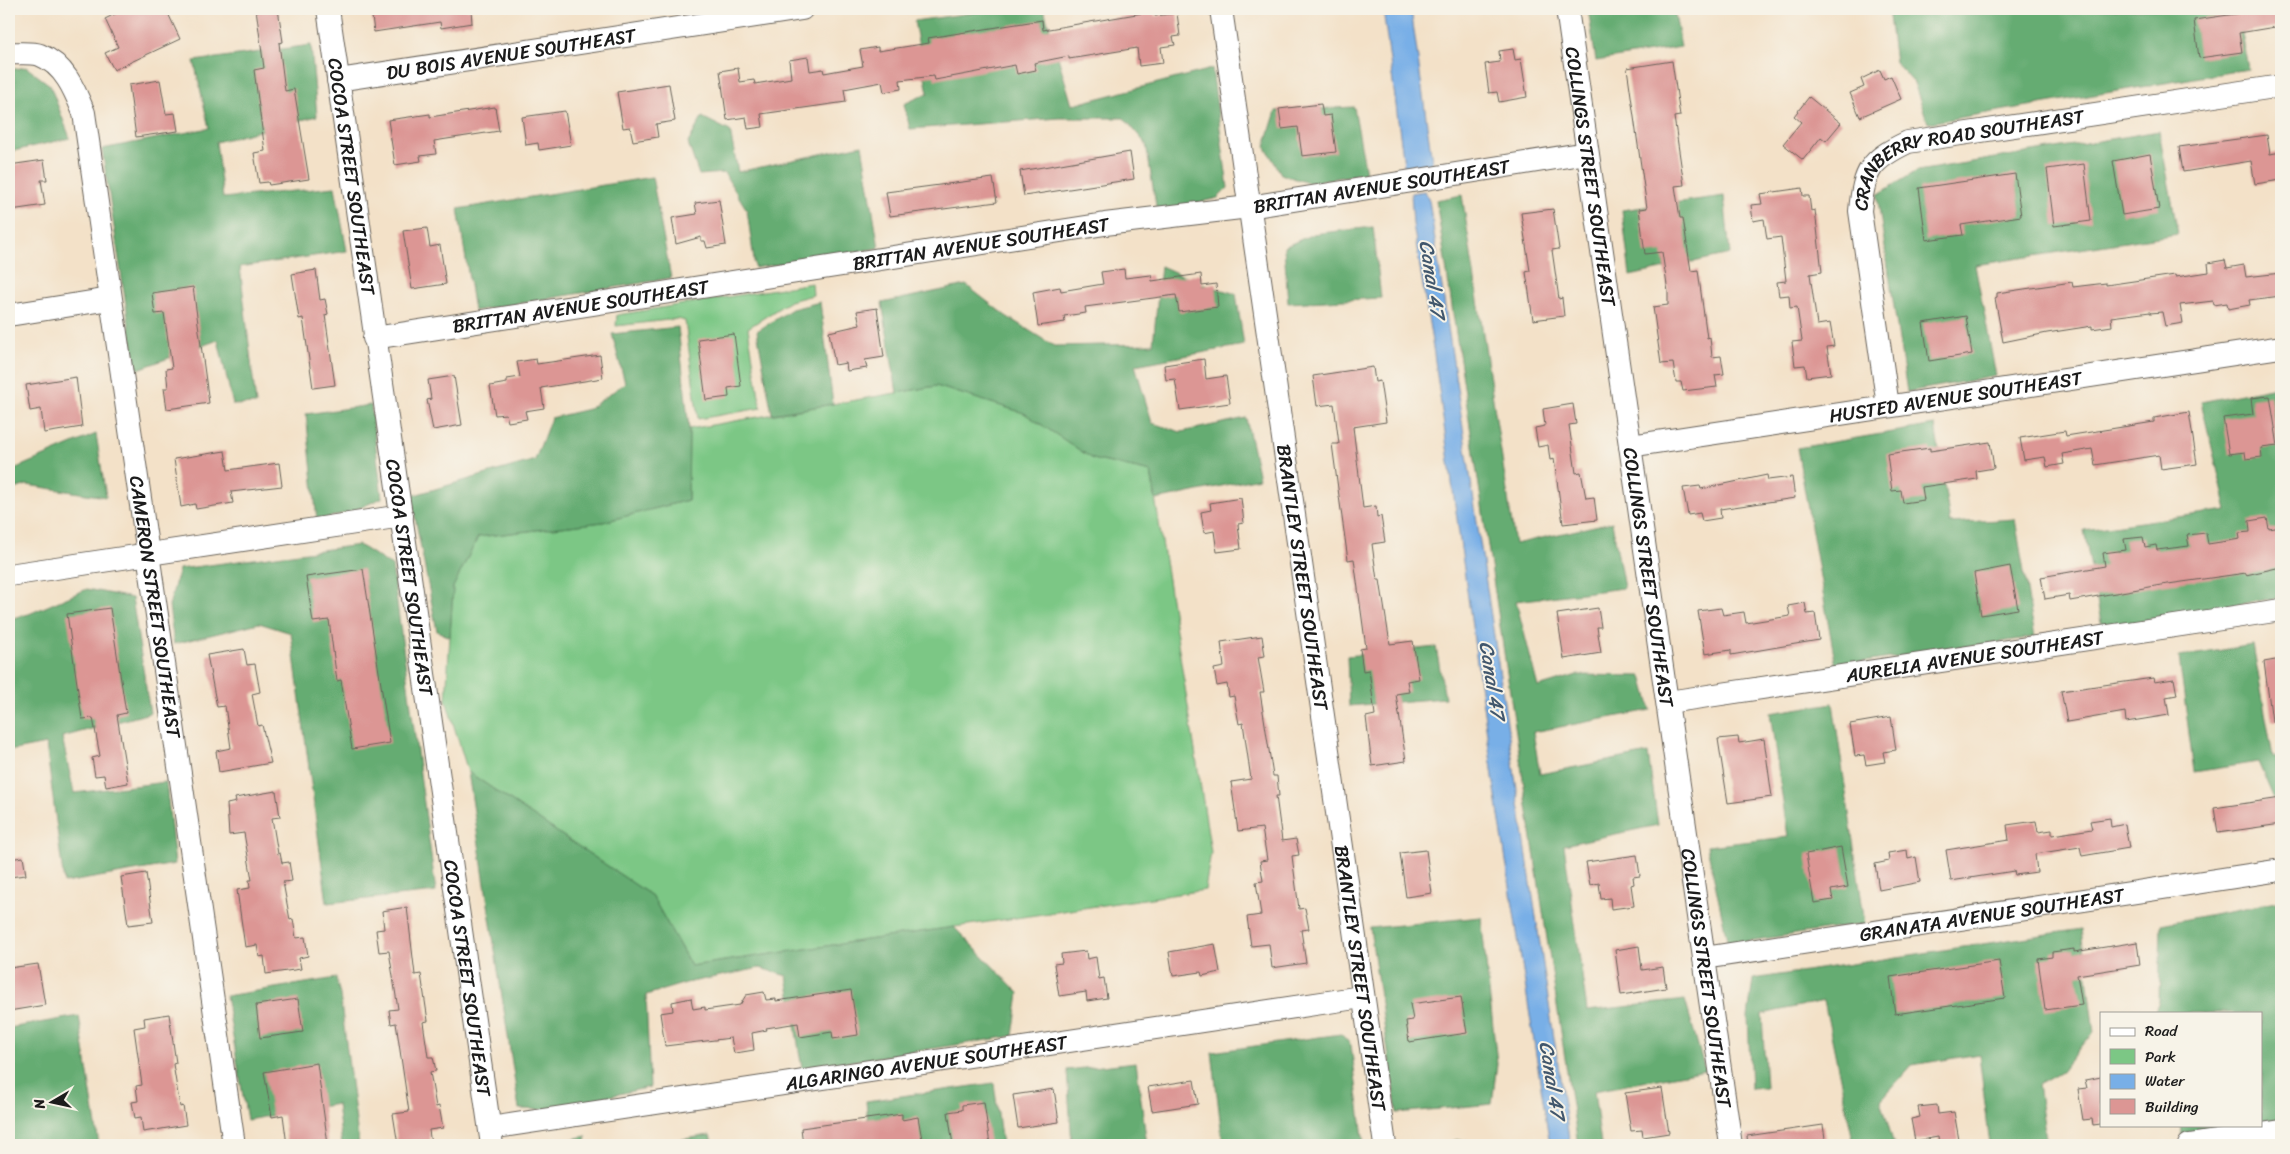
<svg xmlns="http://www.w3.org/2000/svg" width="2290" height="1154" font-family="Sriracha,sans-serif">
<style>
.green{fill:#7cc785;stroke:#4c7250}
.forest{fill:#65ac72;stroke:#406447}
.water{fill:#78afe7;stroke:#4a6682}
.building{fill:#dc9694}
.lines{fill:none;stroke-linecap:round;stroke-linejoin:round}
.minor-casing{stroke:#676158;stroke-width:24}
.minor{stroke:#fff;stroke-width:22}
.labels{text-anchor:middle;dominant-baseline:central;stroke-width:4;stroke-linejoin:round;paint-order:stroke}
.street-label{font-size:19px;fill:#1c1c1c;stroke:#f7f3e8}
.water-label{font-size:20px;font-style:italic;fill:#41576d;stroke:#f7f3e8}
</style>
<rect width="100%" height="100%" fill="#f7f3e8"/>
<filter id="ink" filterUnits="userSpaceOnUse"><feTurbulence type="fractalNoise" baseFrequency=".02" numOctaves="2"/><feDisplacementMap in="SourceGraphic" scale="10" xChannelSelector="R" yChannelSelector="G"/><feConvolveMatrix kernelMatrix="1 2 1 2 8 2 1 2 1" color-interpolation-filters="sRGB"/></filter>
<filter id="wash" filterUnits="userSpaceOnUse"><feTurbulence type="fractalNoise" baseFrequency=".0096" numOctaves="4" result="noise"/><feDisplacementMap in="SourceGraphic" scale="20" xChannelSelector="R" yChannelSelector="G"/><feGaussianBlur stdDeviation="1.12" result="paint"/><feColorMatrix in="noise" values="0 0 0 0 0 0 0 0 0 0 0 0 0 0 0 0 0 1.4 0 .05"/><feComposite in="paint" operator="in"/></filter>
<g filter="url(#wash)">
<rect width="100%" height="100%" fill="#f3e1c8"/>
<!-- green -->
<path class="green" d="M812,283L813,295L790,301L748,328L761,408L698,419L685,321L677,319L616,326L617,315Z
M936,386L1024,413L1093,459L1151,472L1211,852L1205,890L691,966L652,896L468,772L446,700L453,587L478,537L603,522L688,500L689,429Z"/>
<!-- forest -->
<path class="forest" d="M1000,9H1044L1072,105L1212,69L1228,188L1218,198L1157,212L1146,144L1124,118H1060L910,129L904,104L928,93L914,21Z
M1588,9H1674L1681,47L1596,61Z
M1888,9H2238L2248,69L1928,123L1914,83L1895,62Z
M311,45L317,116L216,142L223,198L335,187L347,251L240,267L256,404L233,405L218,340L136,370L102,149L209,128L194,61Z
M26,67L50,85L70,138L9,152V70Z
M1354,107L1366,173L1308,183L1281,174L1265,146L1276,111Z
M702,117L730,131L738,172L862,145L879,248L755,268L747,210L724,173L699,175L688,143Z
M2159,131L2178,234L1975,265L1996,376L1907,392L1877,195L1917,171Z
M652,177L671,278L474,311L458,209Z
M1462,195L1515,544L1612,522L1624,588L1516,601L1538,687L1577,675L1642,676L1651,710L1533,732L1540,774L1648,753L1658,825L1564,845L1587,1011L1685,1000L1705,1070L1594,1091L1601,1145H1578L1436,200Z
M1724,196L1730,254L1630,276L1622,210Z
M1373,227L1381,298L1288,303L1284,247L1313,234Z
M1161,266L1202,284L1236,294L1244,345L1135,365L1152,423L1181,432L1246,418L1259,478L1156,500L1151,472L1093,459L1024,413L936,386L897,393L882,303L966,285L1006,316L1054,346L1153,344Z
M820,302L833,404L772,414L757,331L792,309Z
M678,327L689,429L688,500L603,522L478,537L453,587L450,637L437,631L411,496L535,460L551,418L589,409L625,383L612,334Z
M9,379L14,469L96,434L106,497L27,485L9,491Z
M2281,386V597L2102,628L2084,530L2227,510L2201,402Z
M371,405L382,498L355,510L317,521L306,414Z
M1935,425L1950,523L2015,519L2035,637L1836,666L1797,448Z
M359,545L392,566L436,892L327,903L291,633L259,623L174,644L169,606L179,569Z
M87,589L132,598L150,713L62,737L74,793L166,782L175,864L64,883L46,744L9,751V619L29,614Z
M2253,645L2273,757H2281V815L2258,762L2194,772L2179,657Z
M1436,647L1445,698L1349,706L1347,656Z
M1833,703L1865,924L1728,944L1707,846L1788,837L1770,713Z
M468,772L652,896L691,966L954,927L1019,993L1013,1036L802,1069L787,976L760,968L686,983L646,995L650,1087L549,1110L519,1109Z
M2281,901V1125L2182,1139L2180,1125H2261V1013H2154L2159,1001L2161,924Z
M1481,917L1497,1063L1492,1104L1397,1113L1370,928Z
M2081,929L2094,1033L2085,1041L2061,1072L2038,1085L2047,1145H1990L1979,1054L1912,1065L1881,1100L1894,1145H1854L1824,1001L1762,1014L1766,1088L1751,1089L1748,1017L1753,979Z
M336,978L340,995L359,1145H342L337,1104L247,1120L226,996Z
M79,1016L99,1145H9V1028Z
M1341,1034L1351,1045L1364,1145H1223L1212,1052Z
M1136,1062L1147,1145H1072L1067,1070Z
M994,1083L1002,1145H870L866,1101Z
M710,1135L713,1145H665V1142Z
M586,1136L587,1145H547Z
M1459,1139L1480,1145H1442Z"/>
<!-- water -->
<path class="water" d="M1383,9H1411L1433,168L1405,172Z
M1425,191L1429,200L1570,1145H1550L1493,777L1434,354L1413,224L1411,193Z"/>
<g id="blocks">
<!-- building -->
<path class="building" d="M125,9H166L180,39L114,70L105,53L118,47L105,19Z
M256,9H278L283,42L279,43L285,91L294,89L309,179L269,185L268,182L259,183L254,153L265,151L254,70L264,68Z
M371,9H471L472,23L441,28L440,22L374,32Z
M2270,9H2281V26L2239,33L2242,52L2199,58L2194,20Z
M1154,11L1155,16L1177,13L1180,36L1173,37L1175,45L1161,47L1163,63L1139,66L1137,48L1069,59V56L1034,63L1036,70L1017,74L1015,65L935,80L934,76L900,80L901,89L884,92L882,82L844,89L846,102L761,114L763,127L748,129L746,117L727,120L720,71L738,68L740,82L754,80L755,84L791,78L789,60L808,57L810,71L823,69L824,73L863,66L860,50L878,47V51L929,43L928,38L1042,20L1043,30Z
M1513,49L1515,60L1521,59L1527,97L1499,102L1497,92L1489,93L1485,64L1500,62L1499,51Z
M1672,61L1680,116L1674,117L1684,185L1675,186L1680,218H1683L1691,271L1698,270L1707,338L1710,337L1712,357L1721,356L1724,374L1715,375L1717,387L1683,391L1681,382H1676L1673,363L1661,364L1653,307L1668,305V292L1662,252L1645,254L1639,209L1647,208L1627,68Z
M1880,70L1884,79L1891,76L1901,99L1860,117L1850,93L1864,87L1861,79Z
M160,80L166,114L175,113L178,131L136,137L129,85Z
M669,84L675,121L656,124L658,137L633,141L630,127L623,128L617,92Z
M1809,97L1841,123L1826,141L1821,137L1803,160L1783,144L1801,122L1794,116Z
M1321,104L1323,116L1331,115L1336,152L1302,156L1298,127L1282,129L1279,109Z
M495,107L499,131L434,141L436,154L420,156L421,161L395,165L388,120L430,114V117Z
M565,111L571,145L539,150L538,143L526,145L522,117Z
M2267,135L2270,154L2281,152V180L2255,184L2251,161L2183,172L2179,147Z
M1130,152L1134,179L1024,196L1020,171Z
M2150,154L2159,209L2122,215L2113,161Z
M44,160L47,180H41L45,205L11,210L9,165Z
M2084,164L2091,221L2054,226L2047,169Z
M2015,174L2021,216L1961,225L1963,235L1926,240L1919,188Z
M993,178L997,202L890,216L886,192Z
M1802,188L1803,196H1809L1811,211L1815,210L1822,272L1810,274L1817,325L1830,323L1834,346L1827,347L1831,374L1807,377L1805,365L1795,366L1792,342L1802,341L1797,307L1790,308L1789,295L1779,296L1777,282L1786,281L1781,237L1767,239L1764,219L1753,221L1751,205L1762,204L1760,194Z
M719,200L726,245L707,248L705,241H701V237L676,244L672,218L697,214L695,203Z
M1553,209L1559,249L1552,250L1559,299L1562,298L1564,316L1533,320L1526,272L1530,271L1521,213Z
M427,228L430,247L440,245L446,284L412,289L403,231Z
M2225,260L2227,268L2244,265L2246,277L2281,273V296L2249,300L2250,305L2228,309L2227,303L2214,305L2213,301L2180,305L2183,323L2165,326L2162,312L2150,313V312L2111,317L2112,326L2092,329V326L2047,333L2003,342L1995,298L1997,297V293L2072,282L2073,287L2106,283V285L2175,275L2176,277L2209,272L2208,263Z
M1124,269L1125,278L1151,275L1152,281L1201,274L1202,286L1216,284L1218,307L1179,312L1176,295L1085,307L1086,313L1064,316L1065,322L1038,326L1033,292L1060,287L1061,291L1103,284L1101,272Z
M316,270L320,300L325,299L328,314L325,315L335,385L313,388L303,318L299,319L292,274Z
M193,287L209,403L167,409L164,388H168L166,369L172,368L164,313L155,314L152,293Z
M877,308L884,357L865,360L867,368L847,371L846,363L835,365L829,332L860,325L857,311Z
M1966,316L1972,354L1929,361L1923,323Z
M734,334L741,386L728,388L729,397L706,400L698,339Z
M600,355L603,378L541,388L544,408L525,411L527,419L508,422L506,414L495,415L490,386L507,383V379L520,377L517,362L536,359L537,364Z
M1204,359L1206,379L1226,376L1230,403L1180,410L1175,379L1166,380L1164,365Z
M1373,367L1375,382L1380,381L1386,422L1353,427L1363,508L1376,506L1377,517L1381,516L1385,542L1372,544L1377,580H1380L1390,644L1413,641L1419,679L1407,681L1409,692L1396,694L1406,761L1372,766L1366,717L1375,715L1369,670L1363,671L1360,649L1366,648L1354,559L1348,560L1339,496L1332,444H1339L1334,404L1317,406L1313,376Z
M454,376L462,425L433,430L427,400L431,399L428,380Z
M76,377L82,427L44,433L41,409L30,411L26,385Z
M2270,396L2278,446L2261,448L2262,457L2246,459L2245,452L2229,454L2223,418L2253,414L2251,398Z
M1573,404L1576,424L1569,425L1576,473L1581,472L1586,498L1594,497L1597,520L1563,524L1554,459L1550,460L1548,445L1538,447L1535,428L1545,426L1543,409Z
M2189,412L2197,464L2161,469L2159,455L2095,465L2092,449L2062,454L2064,464L2047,467L2045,457L2024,460L2020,438L2065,431L2066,436L2154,422V418Z
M1990,442L1994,468L1976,471L1977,479L1922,487L1924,500L1903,503L1901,490L1892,491L1887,454L1930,448V451Z
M225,451L228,470L279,463L282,486L231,492L233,503L196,509L195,504L181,507L174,459Z
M1767,475L1768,480L1792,477L1795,498L1720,509L1721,518L1702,521L1700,513L1688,515L1683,488L1700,486L1701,489Z
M1241,498L1244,523L1238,524L1241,549L1217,552L1214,531L1204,533L1201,512L1211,510L1210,503Z
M2267,518L2269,529L2281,527V567L2246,575V573L2161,585L2070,601L2069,595L2045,599L2041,577L2105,566L2103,553L2126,550L2124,539L2143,537L2145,547L2156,545L2157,550L2189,546L2187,535L2206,533L2208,544L2240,539L2239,533L2250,532L2249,521Z
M2010,566L2018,609L1981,615L1974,573Z
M363,569L390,743L352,749L341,680L337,681L329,620L313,622L306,577Z
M1805,603L1807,614L1815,613L1819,640L1731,655V650L1705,654L1698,611L1721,608L1723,615L1744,612L1746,623L1790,616L1788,606Z
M110,608L126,713L117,715L128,783L106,787L104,775L95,776L92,758L100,756L93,718L82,719L67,614Z
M1598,608L1601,627H1597L1601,653L1564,659L1557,614Z
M1262,636L1265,656L1258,657L1264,692H1260L1273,776H1277L1279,796H1276L1282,841L1296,839L1299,855L1292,856L1299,909L1305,908L1309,929L1301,930L1306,963L1272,968L1269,944L1251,946L1247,917L1261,915L1256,882L1263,881L1260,861L1267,860L1262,828L1238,831L1231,782L1251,779L1243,723L1239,724L1234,696L1229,697L1227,684L1217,686L1214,669L1224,667L1221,642Z
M244,649L247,665L255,664L260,692L252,694L258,726L262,725L271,763L219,772L216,751L231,748L225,706L217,707L207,655Z
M2281,659V720L2272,721L2264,662Z
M2153,678L2154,682L2174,679L2177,695L2166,697L2169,715L2126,722L2125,712L2067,722L2061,691Z
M1891,717L1896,750L1883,752L1885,762L1866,765L1864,755L1855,756L1850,724Z
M1738,737L1739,743L1764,739L1772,797L1728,803L1718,739Z
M276,791L280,817L272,818L278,854L280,853L282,863L289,862L292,881L283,882L290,920L293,919L296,938L305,937L308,956L299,958L301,969L266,974L264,956L259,957L257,945L245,947L237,890L250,888L249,880H252L244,833L229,835L227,804L236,802L235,798Z
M2281,798V824L2218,833L2214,808Z
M2110,818L2111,827L2125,824L2129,848L2082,856L2080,847L2035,854L2037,872L2015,875L2014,871L1951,881L1946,850L2009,840L2007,825L2036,821L2038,832L2052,830V835L2092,829L2090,821Z
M1841,847L1848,887L1831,890L1833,900L1814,903L1806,854Z
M1426,850L1432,893L1406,897L1400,853Z
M1907,850L1908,859L1916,857L1920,882L1879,890L1875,864L1889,861L1888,853Z
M1637,855L1640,876L1633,877L1634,884L1631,885L1634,906L1611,909L1610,898L1601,899L1599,883L1590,885L1586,862Z
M23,857L26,875L9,877V859Z
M146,873L153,922L128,925L121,877Z
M407,907L415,975L421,974L428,1021L423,1022L428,1057H433L436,1071L430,1072L436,1107L439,1106L443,1128L429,1130L431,1145H398L393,1114L409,1112L396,1023L391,1024L389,1010L398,1009L389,951L379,952L376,930L384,929L382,911Z
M2137,942L2140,965L2077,975L2082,1005L2045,1010L2038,959L2052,957V952L2074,949V952Z
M1215,944L1220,972L1202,976L1201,972L1173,976L1169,952Z
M1639,946L1642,970L1663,967L1666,988L1621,995L1615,950Z
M1086,951L1087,959L1096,957L1099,979L1104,978L1107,998L1087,1001L1086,992L1059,996L1054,964L1062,963L1061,954Z
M1999,961L2005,998L1895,1014L1890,977Z
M38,964L45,1005L9,1011V968Z
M851,990L858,1035L833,1039L832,1032L800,1037L798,1023L766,1028L767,1030L752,1033L754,1050L742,1052L734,1053L731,1038L665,1046L660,1013L673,1011L672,1002L691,998L693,1009L705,1007V1010L740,1005L746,995L764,992L766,1000L776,999V1001Z
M1461,997L1467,1033L1409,1042L1406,1021L1413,1020L1410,1004Z
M298,999L303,1032L260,1038L256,1005Z
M169,1014L176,1063L173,1064L180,1107L183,1106L186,1125L143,1132L141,1117L135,1118L132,1102L138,1101L136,1086L142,1085L134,1028L145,1026L144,1018Z
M317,1063L328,1145H287L283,1115L272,1117L264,1072Z
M2101,1077V1124L2093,1125L2092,1119L2083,1120L2078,1089L2087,1088L2085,1080Z
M1194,1080L1198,1104L1152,1111L1148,1087Z
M1662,1088L1669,1133L1643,1137L1642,1130L1631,1131L1625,1093Z
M1054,1089L1059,1122L1018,1128L1013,1095Z
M984,1102L990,1145H953L948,1112L962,1110V1105Z
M1937,1105L1938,1114L1954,1112L1959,1140L1939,1143L1938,1137L1915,1141L1911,1119L1920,1117L1918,1107Z
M902,1114V1120L918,1117L923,1145H803L801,1128Z
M1823,1125L1826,1145H1748L1747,1136Z"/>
</g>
</g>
<g filter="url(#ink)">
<use href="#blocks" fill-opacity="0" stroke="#676158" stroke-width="1"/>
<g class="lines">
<!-- minor casing -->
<g class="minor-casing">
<g id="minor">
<path id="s1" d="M328,9L492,1145"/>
<path id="s2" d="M1221,9L1385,1145"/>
<path id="s3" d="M1567,9L1731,1145"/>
<path id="s4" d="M9,53C18,54 32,52 40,55C65,65 75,91 84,113L234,1145"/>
<path id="s5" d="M338,80L802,9"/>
<path d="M9,315L110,299"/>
<path id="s6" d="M374,338L1105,224L1249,207L1587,153"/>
<path id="s7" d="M1888,406L1860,211C1864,170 1870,160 1908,142L2281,86"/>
<path id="s8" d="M1630,446L2281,347"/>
<path d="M9,575L402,516"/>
<path id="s9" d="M1668,702L2281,610"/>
<path id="s10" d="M1704,958L2281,870"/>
<path id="s11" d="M490,1128L1362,997"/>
<path d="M2189,1145L2281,1131"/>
</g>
</g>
<!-- minor -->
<use href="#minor" class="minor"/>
</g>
</g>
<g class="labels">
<!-- street labels -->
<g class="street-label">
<text stroke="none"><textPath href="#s5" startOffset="175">DU BOIS AVENUE SOUTHEAST</textPath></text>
<text stroke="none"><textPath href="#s7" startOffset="331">CRANBERRY ROAD SOUTHEAST</textPath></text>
<text stroke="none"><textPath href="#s1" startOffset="169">COCOA STREET SOUTHEAST</textPath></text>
<text stroke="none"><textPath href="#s3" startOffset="169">COLLINGS STREET SOUTHEAST</textPath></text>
<text stroke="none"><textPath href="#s6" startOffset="1019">BRITTAN AVENUE SOUTHEAST</textPath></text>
<text stroke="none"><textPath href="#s6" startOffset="614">BRITTAN AVENUE SOUTHEAST</textPath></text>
<text stroke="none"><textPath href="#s6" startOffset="209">BRITTAN AVENUE SOUTHEAST</textPath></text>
<text stroke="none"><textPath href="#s8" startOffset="329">HUSTED AVENUE SOUTHEAST</textPath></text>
<text stroke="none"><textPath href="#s1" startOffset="574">COCOA STREET SOUTHEAST</textPath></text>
<text stroke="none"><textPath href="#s2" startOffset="574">BRANTLEY STREET SOUTHEAST</textPath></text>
<text stroke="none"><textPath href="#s3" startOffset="574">COLLINGS STREET SOUTHEAST</textPath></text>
<text stroke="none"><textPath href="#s4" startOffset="605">CAMERON STREET SOUTHEAST</textPath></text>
<text stroke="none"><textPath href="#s9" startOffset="310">AURELIA AVENUE SOUTHEAST</textPath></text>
<text stroke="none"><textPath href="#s10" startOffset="291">GRANATA AVENUE SOUTHEAST</textPath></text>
<text stroke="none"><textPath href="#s1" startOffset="979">COCOA STREET SOUTHEAST</textPath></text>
<text stroke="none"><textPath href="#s2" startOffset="979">BRANTLEY STREET SOUTHEAST</textPath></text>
<text stroke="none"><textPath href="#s3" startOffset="979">COLLINGS STREET SOUTHEAST</textPath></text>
<text stroke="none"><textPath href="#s11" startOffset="441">ALGARINGO AVENUE SOUTHEAST</textPath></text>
</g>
<!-- water labels -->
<g class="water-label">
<text transform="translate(1432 279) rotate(81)">Canal 47</text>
<text transform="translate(1492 680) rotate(81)">Canal 47</text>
<text transform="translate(1552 1080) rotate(81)">Canal 47</text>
</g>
</g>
<!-- margin -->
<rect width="2290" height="1154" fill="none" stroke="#f7f3e8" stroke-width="30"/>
<!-- legend -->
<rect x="2100" y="1012" width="162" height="115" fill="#f7f3e8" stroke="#9f9d96"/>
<rect x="2110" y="1028" width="25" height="8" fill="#ffffff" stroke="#9f9d96"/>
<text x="2145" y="1036" font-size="15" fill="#1c1c1c">Road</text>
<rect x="2110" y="1049" width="25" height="15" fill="#7cc785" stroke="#9f9d96"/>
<text x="2145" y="1062" font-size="15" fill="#1c1c1c">Park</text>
<rect x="2110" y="1074" width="25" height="15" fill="#78afe7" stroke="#9f9d96"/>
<text x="2145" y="1086" font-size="15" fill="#1c1c1c">Water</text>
<rect x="2110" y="1099" width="25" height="15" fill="#dc9694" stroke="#9f9d96"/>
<text x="2145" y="1112" font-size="15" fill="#1c1c1c">Building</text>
<!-- north arrow -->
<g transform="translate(52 1102) rotate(261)" stroke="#f7f3e8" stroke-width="4" paint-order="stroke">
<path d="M0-4L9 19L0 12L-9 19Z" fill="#1c1c1c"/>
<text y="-8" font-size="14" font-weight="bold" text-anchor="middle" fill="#1c1c1c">N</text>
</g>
</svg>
